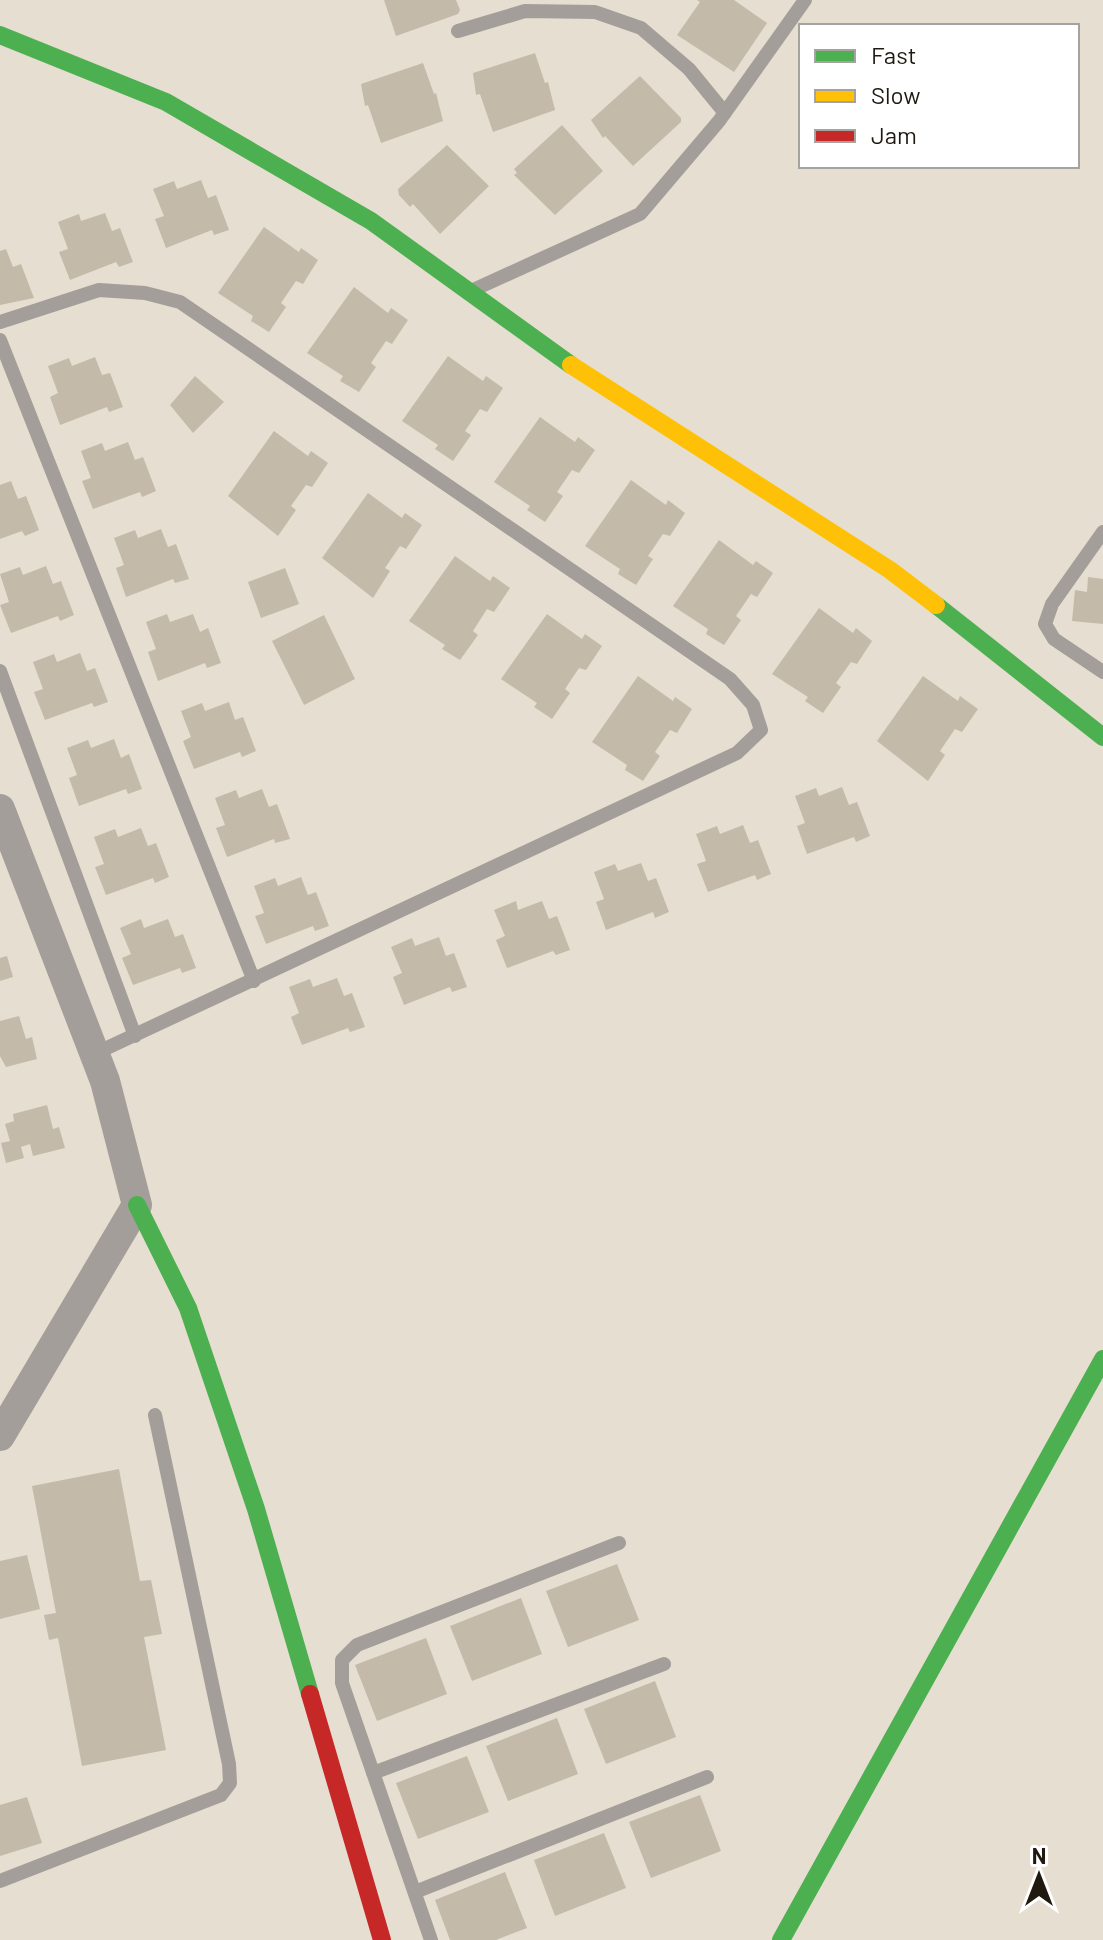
<svg xmlns="http://www.w3.org/2000/svg" width="1103" height="1940" font-family="Barlow,sans-serif">
<style>
.building{fill:#c4baa9}
.lines{fill:none;stroke-linecap:round;stroke-linejoin:round}
.lane{stroke:#a39e9a;stroke-width:14}
.street{stroke:#a39e9a;stroke-width:30}
.fast{stroke:#4caf50;stroke-width:18}
.slow{stroke:#ffc107;stroke-width:18}
.jam{stroke:#c62828;stroke-width:18}
</style>
<rect width="100%" height="100%" fill="#e6ded0"/>
<!-- building -->
<path class="building" d="M384,0H456L460,10L458,14L396,36Z
M697,0H734L767,23L734,72L677,35L700,2Z
M535,53L545,83L548,82L555,110L493,132L480,94L476,95L473,73Z
M423,63L434,94L436,93L443,121L381,143L368,105L365,106L361,84Z
M640,76L681,118V122L633,166L605,136L603,138L591,120Z
M562,125L603,171L555,215L514,175L517,173L514,169Z
M447,145L489,186L440,234L413,204L410,207L399,195L398,189Z
M201,180L208,198L216,195L229,230L214,235L212,230L166,248L155,219L164,216L153,189L174,181L177,189Z
M105,213L112,231L120,228L133,262L119,267L116,262L70,280L59,252L68,249L58,222L79,214L81,221Z
M264,227L299,252L301,248L318,260L303,284L296,281L281,303L286,307L269,332L251,321L253,316L218,293Z
M6,249L13,267L21,264L34,298L0,305V251Z
M354,287L388,313L391,308L408,320L392,344L386,341L371,363L376,367L359,392L340,381L343,376L307,353Z
M448,356L483,381L486,376L503,388L487,412L480,409L465,431L471,435L453,461L435,449L438,445L402,421Z
M95,357L102,375L110,373L123,407L109,412L107,407L60,425L50,397L58,393L48,366L69,358L72,366Z
M195,376L224,402L193,433L170,405Z
M540,417L575,442L578,437L595,450L579,473L572,470L557,492L563,496L545,522L527,510L530,506L494,482Z
M274,431L308,456L311,451L328,463L312,487L306,485L291,506L296,510L278,536L228,496Z
M128,442L135,460L143,457L156,491L142,497L140,492L93,509L82,481L91,478L81,451L102,443L105,451Z
M631,480L666,505L668,500L685,513L670,536L663,534L648,556L653,559L636,585L618,574L620,569L585,546Z
M11,481L18,499L26,496L39,530L25,536L22,531L0,539V485Z
M368,493L402,518L405,513L422,525L406,549L400,546L385,568L390,571L373,598L322,558Z
M161,529L168,547L176,544L189,579L175,583L173,579L126,597L116,568L124,565L114,538L135,530L138,538Z
M719,540L753,565L756,561L773,573L757,597L751,594L736,616L741,620L724,645L706,634L708,629L673,606Z
M455,556L490,581L493,576L510,588L494,612L487,609L473,631L478,635L460,660L442,649L445,645L409,621Z
M46,566L53,584L61,581L74,615L60,621L58,616L11,633L0,605L9,602L0,574L20,567L23,575Z
M285,568L299,604L261,618L248,582Z
M1088,577L1103,579V624L1072,621L1075,590L1087,592Z
M819,608L853,633L856,628L872,641L857,664L851,662L836,683L841,687L823,713L805,701L808,697L772,674Z
M167,614L170,622L193,614L200,632L208,628L221,663L207,668L205,663L158,681L148,652L156,649L146,622Z
M547,614L582,639L585,634L602,646L586,670L579,668L565,689L570,693L552,719L534,707L537,703L501,679Z
M324,615L355,679L304,705L272,641Z
M80,653L87,671L95,668L108,702L94,707L92,703L45,720L34,692L43,689L33,662L54,654L57,662Z
M638,676L673,701L675,697L692,709L677,733L670,730L655,752L660,756L643,781L625,770L627,765L592,742Z
M923,676L958,701L960,696L978,709L962,732L955,729L940,751L945,755L928,781L877,741Z
M229,702L235,720L243,717L256,751L242,757L240,752L194,769L183,741L191,737L181,711L202,703L205,711Z
M114,739L121,758L129,754L142,789L128,794L126,789L79,806L69,778L77,775L67,748L88,740L91,748Z
M842,787L849,805L857,802L870,836L856,842L854,837L807,854L797,826L805,823L795,796L816,788L819,796Z
M262,789L269,807L277,804L290,839L275,843L274,839L227,857L216,828L225,825L215,798L236,790L239,798Z
M743,825L750,843L758,840L771,874L757,880L755,875L708,892L697,864L706,861L696,834L717,826L720,834Z
M141,828L148,846L156,843L169,877L155,883L153,878L106,895L95,867L104,864L94,837L115,829L118,837Z
M641,863L648,881L656,878L669,912L655,918L653,912L606,930L596,902L604,899L594,872L615,864L618,871Z
M301,877L308,895L316,892L329,926L315,931L313,926L266,944L255,916L264,913L254,886L275,878L278,886Z
M516,901L518,910L542,901L549,919L557,916L570,950L556,955L553,951L507,968L496,940L505,936L494,910Z
M141,919L144,928L168,919L175,937L183,934L196,968L182,973L180,968L133,985L122,958L131,954L120,928Z
M439,937L446,956L454,953L467,987L452,992L450,987L404,1005L393,977L402,973L391,947L412,938L415,946Z
M7,956L13,977L0,981V958Z
M337,978L344,996L352,993L365,1027L350,1032L348,1028L302,1045L291,1017L299,1013L289,987L310,979L313,987Z
M19,1016L26,1039L32,1037L37,1059L6,1067L0,1056V1021Z
M47,1105L53,1129L59,1127L65,1148L33,1156L30,1144L21,1147L24,1158L6,1163L1,1143L10,1141L5,1124L14,1121L13,1114Z
M119,1469L140,1581L151,1580L162,1634L144,1637L166,1750L82,1766L58,1638L49,1640L44,1615L56,1613L32,1486Z
M27,1555L40,1609L0,1619V1561Z
M617,1564L639,1620L568,1647L546,1591Z
M521,1598L542,1654L472,1681L450,1626Z
M426,1638L447,1694L377,1721L355,1665Z
M655,1681L676,1737L606,1764L584,1709Z
M557,1718L578,1774L508,1801L486,1746Z
M467,1756L489,1812L418,1839L396,1783Z
M700,1795L721,1851L651,1878L629,1822Z
M27,1797L42,1843L0,1856V1805Z
M604,1833L626,1888L555,1916L534,1860Z
M505,1872L527,1928L496,1940H450L435,1900Z"/>
<g class="lines">
<!-- lane -->
<path class="lane" d="M458,31L525,11L595,12L641,28L689,69L725,113
M473,290L640,214L719,121L805,0
M0,322L99,290L145,293L180,302L730,679L753,705L761,730L737,753L94,1054
M0,340L254,981
M1103,532L1052,604L1045,624L1054,639L1103,672
M0,671L135,1036
M373,1773L664,1664
M0,1881L221,1795L230,1783L229,1764L155,1415
M415,1892L707,1777
M431,1940L342,1683V1660L357,1645L619,1543"/>
<!-- street -->
<path class="street" d="M0,809L105,1081L137,1205L0,1436"/>
<!-- fast -->
<path class="fast" d="M0,35L166,102L371,221L571,365
M936,605L1103,737
M137,1205L188,1308L256,1509L310,1694
M781,1940L1103,1359"/>
<!-- slow -->
<path class="slow" d="M571,365L890,570L936,605"/>
<!-- jam -->
<path class="jam" d="M310,1694L382,1940"/>
</g>
<!-- legend -->
<rect x="799" y="24" width="280" height="144" fill="#ffffff" stroke="#a5a39f" stroke-width="2"/>
<rect x="815" y="50" width="40" height="12" fill="#4caf50" stroke="#a5a39f" stroke-width="2"/>
<text x="871" y="64" font-size="24" fill="#1f1910">Fast</text>
<rect x="815" y="90" width="40" height="12" fill="#ffc107" stroke="#a5a39f" stroke-width="2"/>
<text x="871" y="104" font-size="24" fill="#1f1910">Slow</text>
<rect x="815" y="130" width="40" height="12" fill="#c62828" stroke="#a5a39f" stroke-width="2"/>
<text x="871" y="144" font-size="24" fill="#1f1910">Jam</text>
<!-- north arrow -->
<g transform="translate(1039 1876)" stroke="#ffffff" stroke-width="6" paint-order="stroke">
<path d="M0-6L14 30L0 20L-14 30Z" fill="#1f1910"/>
<text y="-12" font-size="22" font-weight="bold" text-anchor="middle" fill="#1f1910">N</text>
</g>
</svg>
